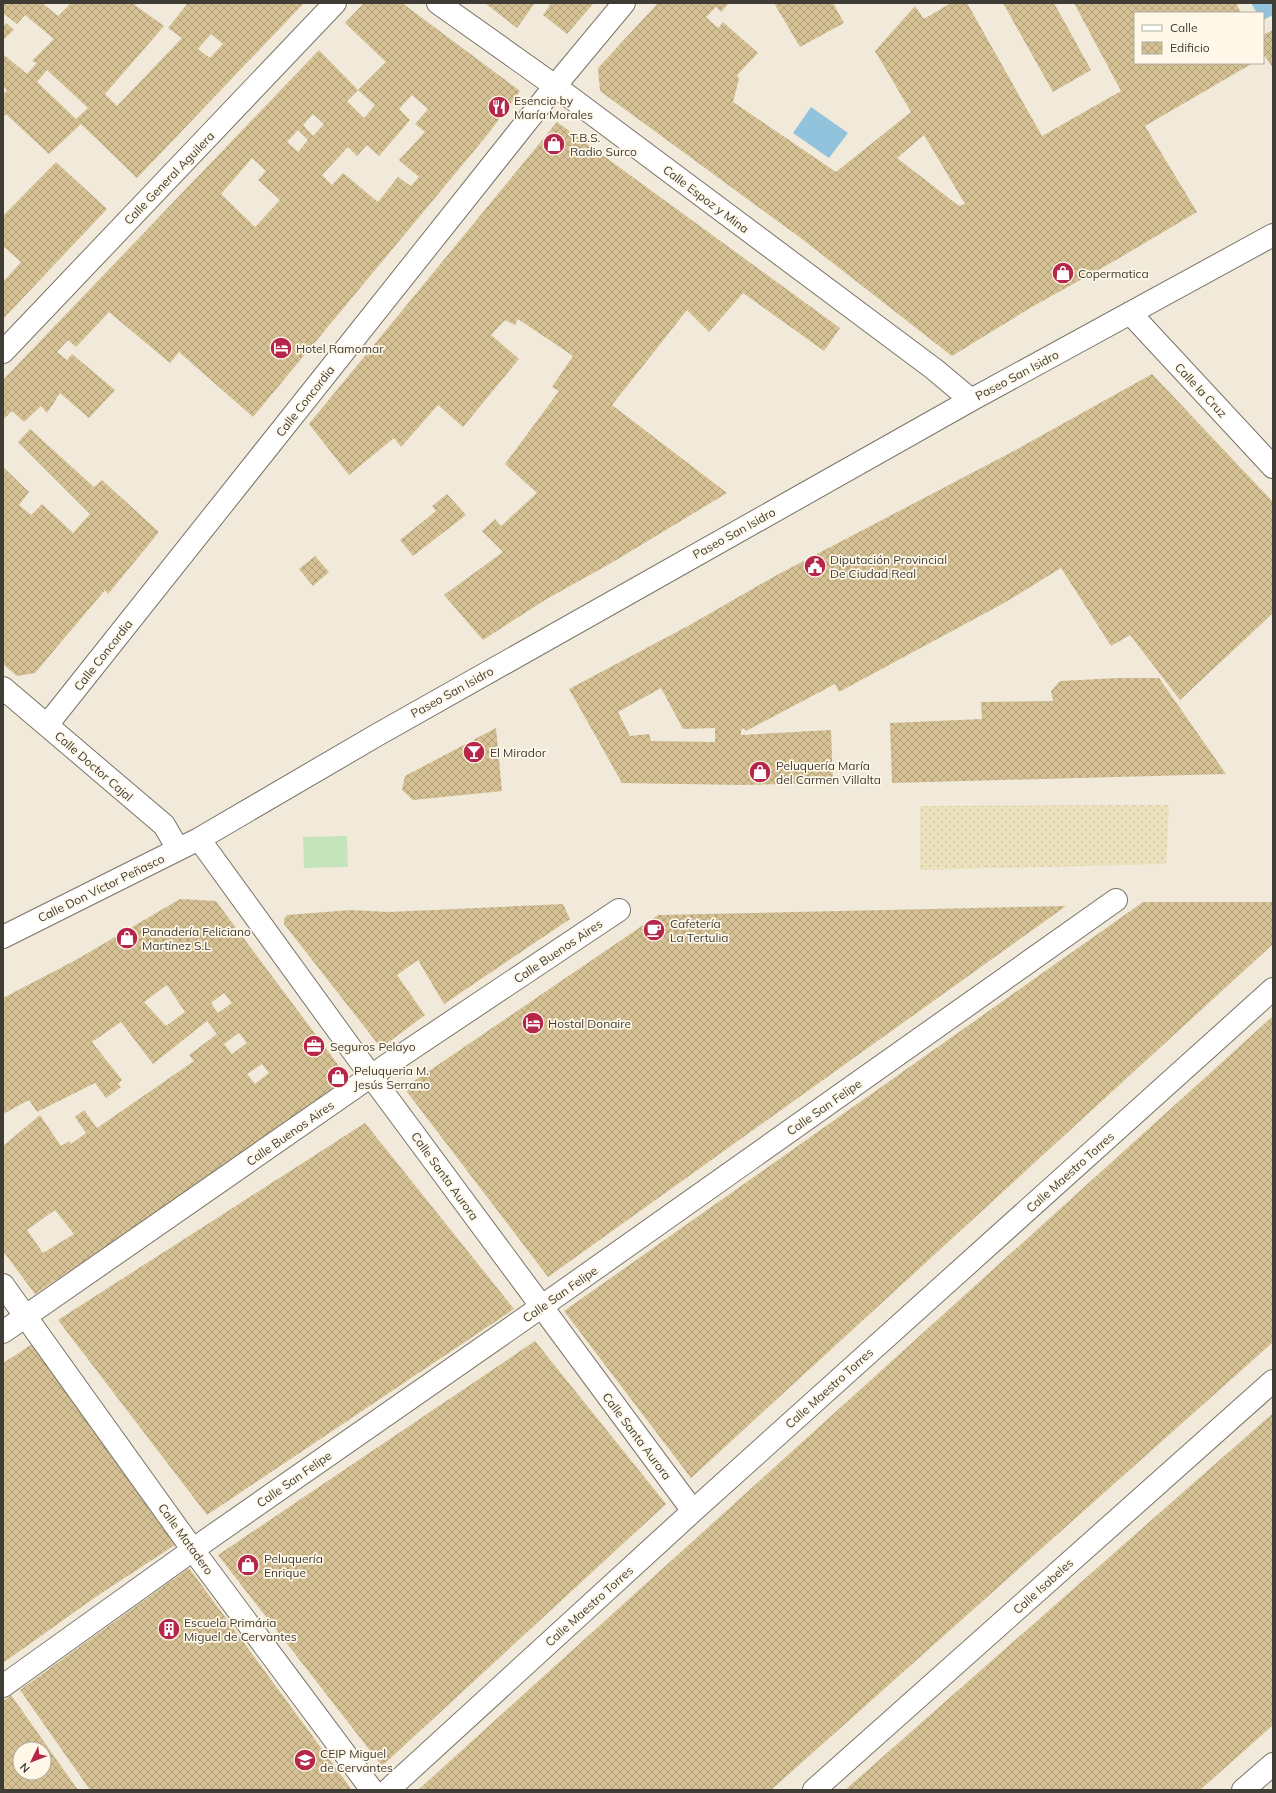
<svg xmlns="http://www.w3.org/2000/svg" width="1276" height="1793" font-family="Mulish,sans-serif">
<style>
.sand{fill:url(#sand-dots)}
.green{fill:#c6e4bc}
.water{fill:#91c3dc}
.building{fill:url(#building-cross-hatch);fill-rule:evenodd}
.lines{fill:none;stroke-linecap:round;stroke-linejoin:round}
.street-casing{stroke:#7a7467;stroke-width:24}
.street{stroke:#fff;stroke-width:22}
.labels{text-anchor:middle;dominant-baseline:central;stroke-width:3.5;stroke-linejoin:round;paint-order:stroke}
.poi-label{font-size:12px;fill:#3f3c36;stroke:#fff8e9;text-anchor:start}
.street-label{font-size:12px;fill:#3f3c36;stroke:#fff8e9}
</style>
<defs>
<pattern id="sand-dots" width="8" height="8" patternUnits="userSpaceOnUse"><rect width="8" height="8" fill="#ebe1bc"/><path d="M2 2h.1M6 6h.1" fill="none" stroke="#cbc2a2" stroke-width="1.8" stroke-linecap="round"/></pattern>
<pattern id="building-cross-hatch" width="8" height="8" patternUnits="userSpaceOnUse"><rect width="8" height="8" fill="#d5c194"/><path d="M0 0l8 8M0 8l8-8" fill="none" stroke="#ae9e7a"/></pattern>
</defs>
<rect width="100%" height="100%" fill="#f1eadb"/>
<!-- sand -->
<path class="sand" d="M1169,805L1166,864L920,870V806Z"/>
<!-- green -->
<path class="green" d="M347,836L348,867L304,868L303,837Z"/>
<!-- water -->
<path class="water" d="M1251,3H1273V15L1263,20V13H1257Z
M811,107L848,133L829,158L793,133Z"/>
<!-- building -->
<path class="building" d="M3,3H42L58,16L71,3H132L164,26L105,94L117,106L182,38L168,28L188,3H304L137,178L81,124L49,154L6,114L3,117V95L7,90L3,86V54L27,74L37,63L32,61L54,39L25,15L17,24L3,13ZM211,34L223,44L210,58L198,49ZM47,70L88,108L76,119L37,82Z
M364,3H402L520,91L488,134L253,417L179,352L170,363L109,312L76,347L68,340L57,352L67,360L72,354L115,390L89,418L60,393L47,413L41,406L24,422L12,411L3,420V380L319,50L358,90L386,62L345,23ZM358,90L375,105L364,118L347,101ZM412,95L428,109L415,124L425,132L399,160L419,177L411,186L398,177L378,202L343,173L332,185L322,175L348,147L357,156L367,145L379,156L410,120L399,109ZM313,114L324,124L313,136L303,125ZM298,130L308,140L298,152L287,142ZM252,158L266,171L258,180L280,200L255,227L221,194Z
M487,3H535L517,28L486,4Z
M546,3H594L567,34L543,15L550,5Z
M658,3H729L721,12L716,7L706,17L718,28L723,22L758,53L737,75L739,79L733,102L836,172L911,112L875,51L915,6L924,19L951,3H967L1042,136L1121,91L1074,3H1236L1241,13H1135V63H1253L1145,126L1197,212L1116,260L1030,308L952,356L802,239L600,91L598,68ZM924,135L965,204L959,206L897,158Z
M774,3H833L844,23L800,47Z
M1003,3H1054L1091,70L1053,92Z
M6,23L14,30L3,40V27Z
M1273,30V68L1265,56L1263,57V35Z
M557,122L840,328L824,351L743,293L709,332L687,310L612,405L727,493L613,562L545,600L483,640L444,595L503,552L482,531L495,519L501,526L537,493L505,464L559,391L552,387L573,356L518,319L515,325L505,320L491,335L519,359L463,427L438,405L401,447L394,438L349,475L309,424Z
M56,162L107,209L3,319V278L5,280L21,262L3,246V216Z
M1152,374L1273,502V613L1180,700L1130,635L1111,646L1061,568L1004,603L839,692L835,684L746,731L744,728L741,730V735L831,730L833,783L743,785L622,783L569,689L688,626L775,576L1010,453ZM661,688L683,729L715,728V742L651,741L649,734L630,736L618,712Z
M30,429L94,487L102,480L159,532L108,594L105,590L35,673L17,676L3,664V467L29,492L19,505L31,515L42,504L73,533L90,514L18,442Z
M447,494L466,515L413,556L400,540L436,511L432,506Z
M315,556L329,572L313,586L299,569Z
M1119,678H1159L1226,774L892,783L890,723L982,719L981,702L1053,701L1051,691L1060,681Z
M496,728L502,791L413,800L402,790L405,776Z
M180,899L216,901L351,1082L283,1123L125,1234L35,1294L3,1251V1146L40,1115L61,1146L69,1141L71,1144L86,1133L75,1117L84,1110L97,1128L194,1061L189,1055L217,1034L207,1021L153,1064L121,1022L92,1042L122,1080L118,1084L121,1087L106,1098L95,1083L37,1112L29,1100L3,1114V998L74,961ZM167,985L185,1012L166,1026L144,1002ZM224,993L232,1003L218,1013L211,1003ZM239,1033L247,1043L232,1054L224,1044ZM262,1064L269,1073L255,1084L247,1074ZM55,1210L74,1234L43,1253L27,1230Z
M1143,902H1273V944L691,1478L564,1311Z
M563,904L570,919L444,1004L418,960L397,975L425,1015L381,1048L284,924V919L287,915L351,910L389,912Z
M1066,906L548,1277L404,1088L658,915Z
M1273,1016V1342L771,1790H418Z
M365,1123L514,1309L207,1515L58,1320Z
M535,1341L666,1504L382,1766L218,1555Z
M34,1343L178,1543L97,1596L3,1663V1363Z
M1273,1413V1725L1200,1790H845Z
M189,1568L352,1790H90L20,1690Z
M11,1695L78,1790H3V1701ZM20,1749H44V1773H20Z"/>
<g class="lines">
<!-- street casing -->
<g class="street-casing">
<path id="street" d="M438,3L555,86L934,369L971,400
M1130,313L1273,467
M3,352L335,3
M3,688L164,825L178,849
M47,725L555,86L624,3
M199,839L371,1076L693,1511
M3,937L199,839L377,735L971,400L1273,235
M3,1285L193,1550L372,1790
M3,1332L387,1065L619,910
M3,1686L208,1539L541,1307L1116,900
M388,1790L693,1511L1273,989
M814,1790L1273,1381
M1243,1790L1273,1764"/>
</g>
<!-- street -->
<use href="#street" class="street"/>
</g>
<!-- icons -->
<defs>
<g id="restaurant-disc" transform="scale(1.15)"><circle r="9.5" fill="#b6254a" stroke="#fff8e9"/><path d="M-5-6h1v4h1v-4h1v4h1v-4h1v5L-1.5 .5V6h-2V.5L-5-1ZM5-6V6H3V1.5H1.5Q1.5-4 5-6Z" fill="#fff"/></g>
<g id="shop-disc" transform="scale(1.15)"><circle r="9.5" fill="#b6254a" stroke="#fff8e9"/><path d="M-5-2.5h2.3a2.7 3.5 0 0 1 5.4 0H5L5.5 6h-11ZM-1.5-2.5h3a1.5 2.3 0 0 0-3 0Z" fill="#fff"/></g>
<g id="hotel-disc" transform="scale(1.15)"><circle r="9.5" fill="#b6254a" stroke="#fff8e9"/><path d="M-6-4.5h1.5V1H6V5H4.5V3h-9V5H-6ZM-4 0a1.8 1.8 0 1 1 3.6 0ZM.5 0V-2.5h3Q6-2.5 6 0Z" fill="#fff"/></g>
<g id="civic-disc" transform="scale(1.15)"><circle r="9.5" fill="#b6254a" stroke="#fff8e9"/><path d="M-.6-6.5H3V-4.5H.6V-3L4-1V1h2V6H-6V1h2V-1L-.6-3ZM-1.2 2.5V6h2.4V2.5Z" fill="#fff"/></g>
<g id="bar-disc" transform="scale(1.15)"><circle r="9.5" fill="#b6254a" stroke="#fff8e9"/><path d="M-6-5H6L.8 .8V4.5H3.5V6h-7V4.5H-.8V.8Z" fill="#fff"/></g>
<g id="cafe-disc" transform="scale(1.15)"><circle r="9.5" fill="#b6254a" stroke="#fff8e9"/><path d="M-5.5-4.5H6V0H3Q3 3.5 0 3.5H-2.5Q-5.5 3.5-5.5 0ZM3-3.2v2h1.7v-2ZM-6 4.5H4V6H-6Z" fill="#fff"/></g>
<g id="office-disc" transform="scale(1.15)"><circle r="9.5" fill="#b6254a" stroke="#fff8e9"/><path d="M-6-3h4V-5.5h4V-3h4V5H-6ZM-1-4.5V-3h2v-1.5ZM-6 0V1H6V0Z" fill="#fff"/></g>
<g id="building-disc" transform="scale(1.15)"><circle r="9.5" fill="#b6254a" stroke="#fff8e9"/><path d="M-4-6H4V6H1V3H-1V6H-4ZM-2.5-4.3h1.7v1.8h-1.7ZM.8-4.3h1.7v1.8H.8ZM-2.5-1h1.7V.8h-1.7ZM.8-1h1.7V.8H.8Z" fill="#fff"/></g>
<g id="school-disc" transform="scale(1.15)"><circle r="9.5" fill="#b6254a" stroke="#fff8e9"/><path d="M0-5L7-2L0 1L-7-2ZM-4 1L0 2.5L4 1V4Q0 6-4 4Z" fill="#fff"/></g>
</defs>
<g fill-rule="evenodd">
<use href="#restaurant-disc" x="499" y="107"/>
<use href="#shop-disc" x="554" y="144"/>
<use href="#shop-disc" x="1063" y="273"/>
<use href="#hotel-disc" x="281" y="348"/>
<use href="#civic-disc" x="815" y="566"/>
<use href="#bar-disc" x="474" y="752"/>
<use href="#shop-disc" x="760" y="772"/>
<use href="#cafe-disc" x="654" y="930"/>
<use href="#shop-disc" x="127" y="938"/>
<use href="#hotel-disc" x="533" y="1023"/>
<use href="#office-disc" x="314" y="1046"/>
<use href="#shop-disc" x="338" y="1077"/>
<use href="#shop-disc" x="248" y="1565"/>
<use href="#building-disc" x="169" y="1629"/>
<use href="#school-disc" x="305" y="1760"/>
</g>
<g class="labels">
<!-- poi labels -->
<g class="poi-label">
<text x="514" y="100">Esencia by<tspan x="514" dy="14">María Morales</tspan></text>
<text x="570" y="137">T.B.S.<tspan x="570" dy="14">Radio Surco</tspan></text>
<text x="1078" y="273">Copermatica</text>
<text x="296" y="348">Hotel Ramomar</text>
<text x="830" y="559">Diputación Provincial<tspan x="830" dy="14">De Ciudad Real</tspan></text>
<text x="490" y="752">El Mirador</text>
<text x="776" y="765">Peluquería María<tspan x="776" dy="14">del Carmen Villalta</tspan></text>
<text x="670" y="923">Cafetería<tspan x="670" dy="14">La Tertulia</tspan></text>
<text x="142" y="931">Panadería Feliciano<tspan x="142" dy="14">Martínez S.L</tspan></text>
<text x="548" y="1023">Hostal Donaire</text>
<text x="330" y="1046">Seguros Pelayo</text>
<text x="354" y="1070">Peluqueria M.<tspan x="354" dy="14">Jesús Serrano</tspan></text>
<text x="264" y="1558">Peluquería<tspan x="264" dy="14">Enrique</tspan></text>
<text x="184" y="1622">Escuela Primária<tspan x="184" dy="14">Miguel de Cervantes</tspan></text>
<text x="320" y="1753">CEIP Miguel<tspan x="320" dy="14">de Cervantes</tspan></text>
</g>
<!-- street labels -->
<g class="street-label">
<text transform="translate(169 178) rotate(-46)">Calle General Aguilera</text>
<text transform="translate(706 199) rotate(37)">Calle Espoz y Mina</text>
<text transform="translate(1017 375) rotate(-28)">Paseo San Isidro</text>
<text transform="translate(1201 390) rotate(47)">Calle la Cruz</text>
<text transform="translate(305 401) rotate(-52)">Calle Concordia</text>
<text transform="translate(734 533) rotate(-29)">Paseo San Isidro</text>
<text transform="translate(103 655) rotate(-52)">Calle Concordia</text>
<text transform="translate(452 692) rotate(-29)">Paseo San Isidro</text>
<text transform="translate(94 766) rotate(41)">Calle Doctor Cajal</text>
<text transform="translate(101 888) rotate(-26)">Calle Don Víctor Peñasco</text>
<text transform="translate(558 951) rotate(-34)">Calle Buenos Aires</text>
<text transform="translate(824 1107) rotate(-35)">Calle San Felipe</text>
<text transform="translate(290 1133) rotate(-35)">Calle Buenos Aires</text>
<text transform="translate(1070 1172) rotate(-42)">Calle Maestro Torres</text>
<text transform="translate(445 1176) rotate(54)">Calle Santa Aurora</text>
<text transform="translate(560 1294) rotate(-35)">Calle San Felipe</text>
<text transform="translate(829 1388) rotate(-42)">Calle Maestro Torres</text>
<text transform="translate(637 1436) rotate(53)">Calle Santa Aurora</text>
<text transform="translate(294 1479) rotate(-35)">Calle San Felipe</text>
<text transform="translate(186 1539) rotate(54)">Calle Matadero</text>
<text transform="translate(1043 1586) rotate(-42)">Calle Isabeles</text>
<text transform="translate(589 1606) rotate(-42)">Calle Maestro Torres</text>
</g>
</g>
<!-- border -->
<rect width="1276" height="1793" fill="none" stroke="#3f3c36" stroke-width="8"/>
<!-- legend -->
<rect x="1134" y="12" width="130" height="52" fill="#fff8e9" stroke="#b2ada1"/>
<rect x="1142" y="25" width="20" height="6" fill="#ffffff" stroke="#b2ada1"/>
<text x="1170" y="32" font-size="12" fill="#3f3c36">Calle</text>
<rect x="1142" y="42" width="20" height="12" fill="url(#building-cross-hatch)" stroke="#b2ada1"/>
<text x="1170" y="52" font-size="12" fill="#3f3c36">Edificio</text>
<!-- north arrow -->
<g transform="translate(32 1761) rotate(227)"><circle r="19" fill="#fff8e9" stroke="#b2ada1"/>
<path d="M0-3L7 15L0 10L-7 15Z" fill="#b6254a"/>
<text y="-6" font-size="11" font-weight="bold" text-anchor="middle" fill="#3f3c36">N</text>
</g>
</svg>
